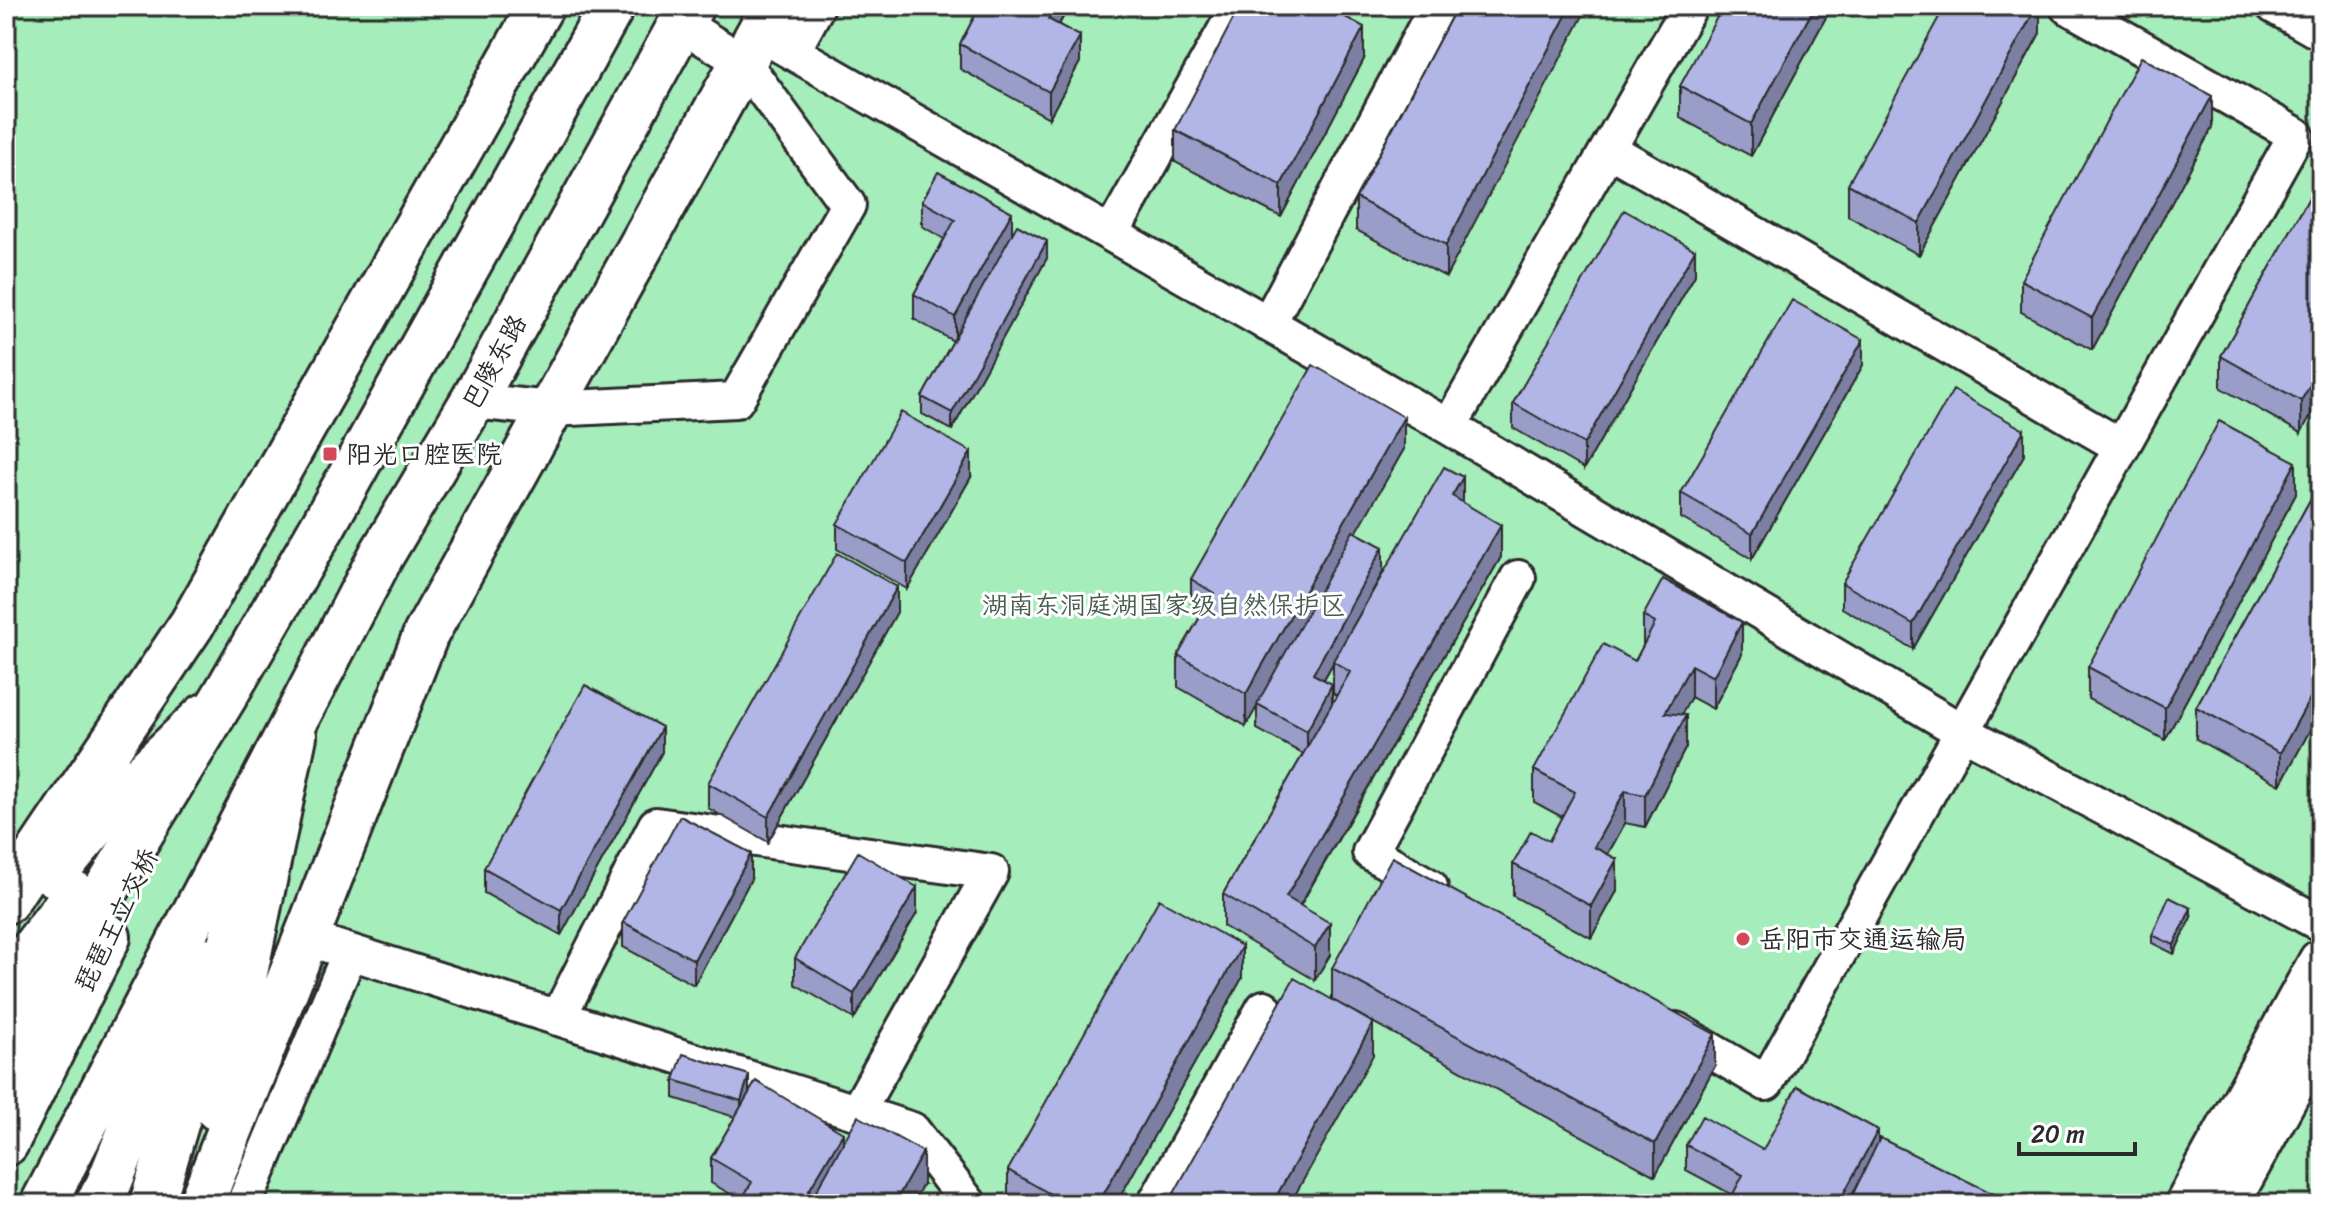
<svg xmlns="http://www.w3.org/2000/svg" width="2327" height="1210" font-family="Sriracha,'LXGW WenKai TC',sans-serif">
<style>
.green{fill:#a5edba;stroke:#688c72;stroke-width:2}
.lines{fill:none;stroke-linecap:round;stroke-linejoin:round}
.street-casing{stroke:#2b2b2b;stroke-width:40}
.secondary-casing{stroke:#2b2b2b;stroke-width:50}
.primary-casing{stroke:#2b2b2b;stroke-width:50}
.street{stroke:#fff;stroke-width:34}
.secondary{stroke:#fff;stroke-width:44}
.primary{stroke:#fff;stroke-width:44}
.wall{fill:#999dc7;stroke:#2b2b2b;stroke-width:2;fill-rule:evenodd}
.shaded-wall{fill:#7d7fa2;stroke:#2b2b2b;stroke-width:2}
.building{fill:#b2b6e7;stroke:#2b2b2b;stroke-width:2}
.poi-dot{fill:#d1495b;stroke:#fff;stroke-width:3}
.labels{text-anchor:middle;dominant-baseline:central;stroke-width:6;stroke-linejoin:round;paint-order:stroke}
.street-label{font-size:26px;fill:#2b2b2b;stroke:#fff}
.poi-label{font-size:26px;fill:#2b2b2b;stroke:#fff;text-anchor:start}
.park-label{font-size:26px;fill:#4a5c4f;stroke:#fff}
</style>
<rect width="100%" height="100%" fill="#fff"/>
<filter id="ink" filterUnits="userSpaceOnUse"><feTurbulence type="fractalNoise" baseFrequency=".0125" numOctaves="2"/><feDisplacementMap in="SourceGraphic" scale="16" xChannelSelector="R" yChannelSelector="G"/><feConvolveMatrix kernelMatrix="1 2 1 2 8 2 1 2 1" color-interpolation-filters="sRGB"/></filter>
<g filter="url(#ink)">
<!-- green -->
<path class="green" d="M6,6H2321V1204H6Z"/>
<g class="lines">
<!-- street casing -->
<g class="street-casing">
<path id="street" d="M2274,6L2314,29L2321,15
M759,33L1449,427L1963,732L2321,924
M792,52L817,6
M1608,149L2122,447
M1111,234L1239,6
M1268,324L1437,6
M473,401L550,409L736,400L848,205L743,62L681,24
M1449,427L1690,6
M1430,887L1370,852L1518,578
M306,938L912,1130L969,1204
M558,1018L656,825L991,872L857,1112
M1676,1030L1766,1083L2296,135L2067,6
M244,1204L350,952
M1155,1204L1264,1008"/>
</g>
<!-- secondary casing -->
<g class="secondary-casing">
<path id="secondary" d="M54,874L113,804L205,716
M6,901L192,624L541,6
M217,1108L294,736
M201,1204L426,634L774,6
M2188,1204L2321,962
M2226,1204L2321,1031"/>
</g>
<!-- primary casing -->
<g class="primary-casing">
<path id="primary" d="M6,985L75,894
M6,1054L224,697L324,524L612,6
M6,1143L108,937
M43,1204L382,554L473,401L691,6
M98,1204L108,1186L200,959
M152,1204L268,817"/>
</g>
<!-- street -->
<use href="#street" class="street"/>
<!-- secondary -->
<use href="#secondary" class="secondary"/>
<!-- primary -->
<use href="#primary" class="primary"/>
</g>
<!-- wall -->
<path class="wall" d="M980,6H1069L1059,25L1080,62L1049,118L960,69V44Z
M1457,6L1446,277L1356,230V198Z
M1832,6L1751,156L1680,118V86Z
M2040,6V33L1919,255L1848,216V184Z
M1364,59L1281,217L1175,162V130Z
M2212,128L2092,350L2021,312V280Z
M2321,176L2301,433L2221,388V356Z
M922,201L1012,235L1047,258L952,430L922,414V397L953,341L914,319V294L944,239L922,226Z
M1695,275L1584,469L1513,428V403Z
M1863,365L1752,559L1681,518V493Z
M1404,449L1356,532L1383,572L1358,617L1463,503L1501,557L1300,906L1330,955L1315,980L1223,926V894L1303,754L1257,729V705L1246,726L1178,687V655L1200,617L1191,611V579ZM1333,663V693L1337,696L1332,703L1324,679Z
M2024,455L1913,649L1842,608V583Z
M971,477L907,589L837,549V524Z
M2321,480V710L2280,785L2196,739V707Z
M2296,494L2165,740L2088,699V667Z
M897,612L768,842L708,808V783Z
M1643,616L1742,654L1713,709L1691,697L1681,714L1686,747L1645,827L1625,823L1608,854L1617,891L1591,938L1513,896V864L1549,841L1562,817L1534,802V770L1635,661L1643,646Z
M662,752L561,935L484,893V868Z
M751,879L694,985L623,947V922Z
M917,913L854,1019L795,984V958Z
M2191,917L2174,954L2152,943V935Z
M1332,968L1715,1066L1655,1176L1332,1000Z
M1242,978L1116,1204H1011L1008,1202V1170Z
M674,1080L749,1093L923,1184L741,1200L711,1183V1158L735,1117L674,1098Z
M1878,1142L2010,1204H1733V1195L1686,1170V1145L1763,1150Z"/>
<!-- shaded-wall -->
<path class="shaded-wall" d="M1056,6H1069L1048,44V19Z
M1571,6H1588L1446,277V245Z
M1815,6H1832L1751,156V124Z
M2037,6H2040V33L1919,255V223Z
M1364,27V59L1281,217V185Z
M1080,36V62L1049,118V92Z
M2212,96V128L2092,350V318Z
M1012,212V237L955,342V317Z
M1047,241V258L952,430V413Z
M1695,250V275L1584,469V444Z
M1863,340V365L1752,559V534Z
M2321,365V397L2301,433V401Z
M1404,417V449L1246,726V694Z
M2024,430V455L1913,649V624Z
M971,452V477L907,589V563Z
M2296,462V494L2165,740V708Z
M1463,477V509L1452,496Z
M1501,525V557L1286,929V897Z
M1383,547V572L1313,699V674Z
M897,587V612L768,842V817Z
M1742,622V654L1713,709V677Z
M1691,665V697L1665,745V713Z
M2321,678V710L2280,785V753Z
M1332,684V709L1307,756V731Z
M1686,715V747L1645,827V795Z
M662,727V752L561,935V910Z
M1625,791V823L1594,879V847Z
M751,853V879L694,985V960Z
M1617,859V891L1591,938V906Z
M917,887V913L854,1019V994Z
M2191,908V917L2174,954V945Z
M1330,923V955L1315,980V948Z
M1242,946V978L1116,1204H1098Z
M1373,1023V1055L1290,1204H1272Z
M1715,1034V1066L1655,1176V1144Z
M749,1075V1093L741,1119V1101Z
M1878,1130V1155L1852,1204H1838Z
M843,1133V1158L816,1204H801Z
M923,1152V1184L912,1204H894Z"/>
<!-- building -->
<path class="building" d="M980,6H1056L1048,19L1080,36L1049,92L960,44Z
M1240,6H1325L1364,27L1281,185L1175,130Z
M1457,6H1571L1446,245L1356,198Z
M1723,6H1815L1751,124L1680,86Z
M1945,6H2037L1919,223L1848,184Z
M2141,57L2212,96L2092,318L2021,280Z
M938,172L1012,212L955,317L914,294L955,220L922,201Z
M2321,176V365L2301,401L2221,356Z
M1624,210L1695,250L1584,444L1513,403Z
M1017,225L1047,241L952,413L922,397Z
M1792,300L1863,340L1752,534L1681,493Z
M1313,365L1404,417L1246,694L1178,655L1214,593L1191,579Z
M1953,390L2024,430L1913,624L1842,583Z
M901,412L971,452L907,563L837,524Z
M2219,421L2296,462L2165,708L2088,667Z
M1444,467L1463,477L1452,496L1501,525L1286,897L1330,923L1315,948L1223,894L1350,672L1333,661Z
M2321,480V678L2280,753L2196,707Z
M1353,531L1383,547L1313,674L1332,684L1307,731L1257,704Z
M837,553L897,587L768,817L708,783Z
M1663,579L1742,622L1713,677L1691,665L1665,713L1686,715L1645,795L1625,791L1594,847L1617,859L1591,906L1513,864L1531,831L1549,841L1575,792L1534,770L1603,644L1635,661L1655,623L1643,616Z
M585,685L662,727L561,910L484,868Z
M680,816L751,853L694,960L623,922Z
M858,852L917,887L854,994L795,958Z
M1392,857L1715,1034L1655,1144L1332,968Z
M2169,897L2191,908L2174,945L2152,935Z
M1159,899L1242,946L1098,1204H1068L1008,1170Z
M1294,978L1373,1023L1272,1204H1168Z
M683,1054L749,1075L741,1101L674,1080Z
M756,1081L843,1133L801,1204H739L752,1182L711,1158Z
M1797,1086L1878,1130L1838,1204H1752L1733,1194L1743,1175L1686,1145L1702,1116L1763,1150Z
M858,1116L923,1152L894,1204H809Z
M1880,1138L2010,1202L2009,1204H1848Z
M1689,1194L1707,1204H1684Z"/>
</g>
<!-- markers -->
<g class="poi-dot">
<rect x="322" y="446" width="16" height="16" rx="4"/>
<circle cx="1743" cy="939" r="8"/>
</g>
<g class="labels">
<!-- street labels -->
<g class="street-label">
<text transform="translate(494 362) rotate(-61)">巴陵东路</text>
<text transform="translate(116 920) rotate(-64)">琵琶王立交桥</text>
</g>
<!-- poi labels -->
<g class="poi-label">
<text x="346" y="454">阳光口腔医院</text>
<text x="1759" y="939">岳阳市交通运输局</text>
</g>
<!-- park labels -->
<g class="park-label">
<text x="1164" y="605">湖南东洞庭湖国家级自然保护区</text>
</g>
</g>
<!-- margin -->
<rect width="2327" height="1210" fill="none" stroke="#fff" stroke-width="32"/>
<rect x="16" y="16" width="2295" height="1178" fill="none" stroke="#2b2b2b" stroke-width="3" filter="url(#ink)"/>
<!-- scale -->
<path d="M2019 1142v12h116v-12" fill="none" stroke="#2b2b2b" stroke-width="4"/>
<text x="2031" y="1142" font-size="24" fill="#2b2b2b" stroke="#ffffff" stroke-width="6" paint-order="stroke">20 m</text>
</svg>
